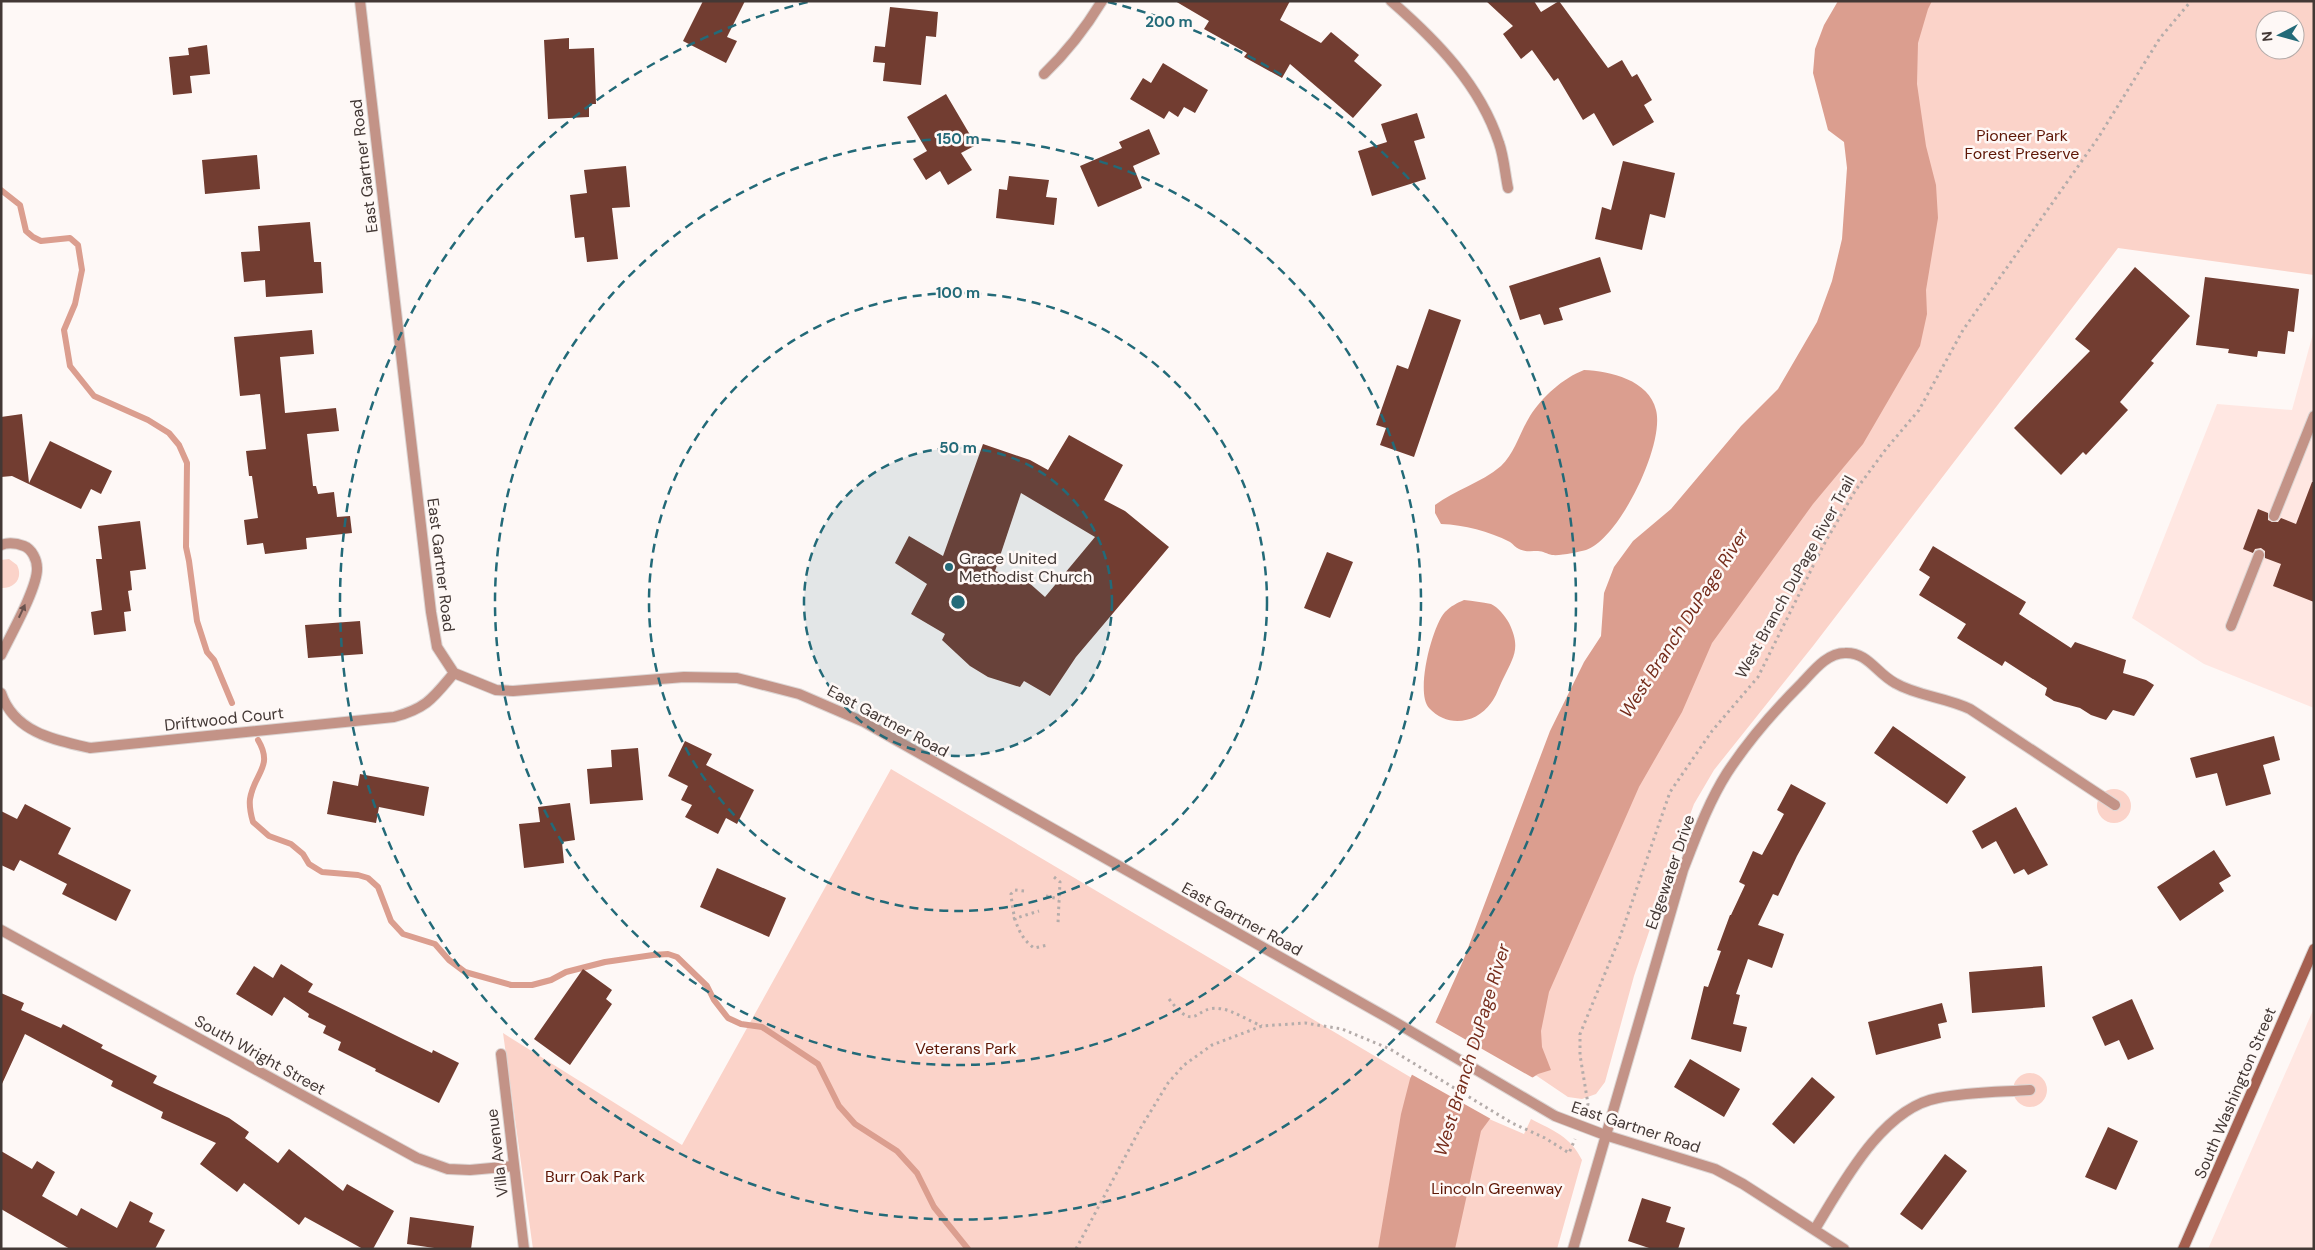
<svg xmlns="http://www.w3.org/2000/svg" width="2315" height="1250" font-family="'DM Sans',sans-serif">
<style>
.built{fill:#ffe7e2}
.green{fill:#fbd3c9;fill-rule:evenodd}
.water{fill:#db9e8f}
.pier{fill:#fef8f6}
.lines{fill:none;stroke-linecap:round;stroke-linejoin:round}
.stream{stroke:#db9e8f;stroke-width:6}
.building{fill:#723d31;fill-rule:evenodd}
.service-casing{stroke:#dcd5d3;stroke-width:12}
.minor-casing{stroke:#dcd5d3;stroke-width:12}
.secondary-casing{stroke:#dcd5d3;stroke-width:12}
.path{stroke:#b4acaa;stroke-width:3;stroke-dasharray:2.5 4;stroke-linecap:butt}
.service{stroke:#c39387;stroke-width:10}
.minor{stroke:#c39387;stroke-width:10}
.secondary{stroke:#a56050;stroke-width:10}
.oneway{fill:#69534e}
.ring{fill:none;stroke:#236a78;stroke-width:2.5;stroke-dasharray:9 6}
.poi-dot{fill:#236a78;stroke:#fef8f6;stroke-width:2}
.labels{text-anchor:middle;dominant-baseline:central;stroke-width:5;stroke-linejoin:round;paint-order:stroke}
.park-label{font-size:16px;fill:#5d1504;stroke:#fef8f6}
.street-label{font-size:16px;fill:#433835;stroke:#fef8f6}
.poi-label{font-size:16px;fill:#433835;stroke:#fef8f6;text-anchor:start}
.water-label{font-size:18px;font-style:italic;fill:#752c1b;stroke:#fef8f6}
.centre{fill:#236a78;stroke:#fef8f6;stroke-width:2.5}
.ring-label{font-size:15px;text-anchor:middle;font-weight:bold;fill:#236a78;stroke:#fef8f6;stroke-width:5;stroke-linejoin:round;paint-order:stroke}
</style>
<rect width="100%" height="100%" fill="#fef8f6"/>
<!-- built -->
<path class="built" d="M2314,330V708L2204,664L2132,618L2217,404L2292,410Z
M2314,1008V1249H2208Z"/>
<!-- green -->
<path class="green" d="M1881,1H2314V275L2118,248L1813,646L1714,770L1694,804L1673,861L1634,976L1605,1082L1596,1094L1582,1099L1568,1097L1537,1076L1479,1043L1845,381ZM2265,20H2295V50H2265Z
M9,559L17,565C23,577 16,588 2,588L1,560Z
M891,769L1459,1106L1524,1134L1531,1119C1554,1131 1570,1136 1582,1160L1557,1249H533L503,1033L682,1145Z
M2097 806a17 17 0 1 1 34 0a17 17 0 1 1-34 0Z
M2013 1090a17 17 0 1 1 34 0a17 17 0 1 1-34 0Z"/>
<!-- water -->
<path class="water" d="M1838,1H1932L1928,9L1918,43L1917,84L1926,146L1936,185L1938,218L1926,290L1927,314L1920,346L1863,444L1813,504L1712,643L1682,712L1639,787L1549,992L1541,1031L1542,1047L1551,1070L1538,1074L1509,1093L1481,1131L1455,1249H1378L1401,1114L1410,1079L1463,961L1550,731L1584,662L1601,636L1604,593L1614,567L1633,541L1671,509L1741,426L1778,389L1817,322L1832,281L1842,239L1847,168L1844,142L1828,130L1813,73L1815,49L1824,25Z
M1584,370C1610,371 1649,380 1656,410C1665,444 1620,538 1586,550C1578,552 1561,556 1552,555C1547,554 1543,551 1538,551C1531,551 1525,552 1519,549C1516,548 1513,544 1510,542C1488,531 1465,525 1441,524L1435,513V505C1455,490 1481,483 1501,466C1515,453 1520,432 1530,416C1542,397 1563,378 1584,370Z
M1464,600C1473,601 1482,602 1491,604C1498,607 1505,616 1509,623C1521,648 1514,656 1503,679C1499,687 1496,697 1491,703C1476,724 1447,728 1429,708C1415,693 1432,626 1445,612C1451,606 1457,603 1464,600Z"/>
<!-- pier -->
<path class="pier" d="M1433,1021L1535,1079L1510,1095L1491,1119L1409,1073Z"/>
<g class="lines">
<!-- stream -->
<path class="stream" d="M1,190L20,205L26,231L33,237L41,241L70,238L78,245L82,270L75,304L64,330L70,366L94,396L148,420L169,433L179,445L187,463L186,547L189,561L197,621L207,652L214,660L232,703
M258,740C274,767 254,773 250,799C249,807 251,815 253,822L269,836L291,844L303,854L309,864L322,872L358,875L368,878L378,887L391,921L403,934L435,944L449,960L465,972L511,985H532L551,980L566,972L605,962L653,955L668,954L677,957L707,986L714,1000L728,1018L741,1024L762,1027L818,1064L839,1106L855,1124L897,1151L917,1173L934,1207L968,1249"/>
</g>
<!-- building -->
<path class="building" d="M703,1H745L727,37L737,41L726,63L683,41Z
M1175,1H1290L1280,20L1321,43L1331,32L1359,55L1354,61L1382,85L1353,118L1290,64L1282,78L1244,57L1247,53L1204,29L1209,21Z
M1486,1H1534L1541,12L1559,1L1608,68L1622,60L1632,77L1637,74L1652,100L1644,105L1654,122L1613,146L1594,113L1583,120L1558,78L1554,81L1532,50L1521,59L1503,34L1513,26Z
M890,7L938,12L936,37L926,36L921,85L883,81L885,63L873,62L875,46L885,47Z
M569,38V49L594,48L596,104H589V117L548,119L544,40Z
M207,45L210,74L190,76L192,93L173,95L169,57L189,55L188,48Z
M1163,63L1208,90L1195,113L1184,107L1178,117L1169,111L1164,119L1130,99L1143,78L1151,83Z
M946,94L976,145L961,153L972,170L948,185L940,171L926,180L913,159L927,151L907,117Z
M1417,113L1425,138L1414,141L1426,179L1372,196L1358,151L1387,142L1381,124Z
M1149,129L1160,154L1133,166L1142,188L1098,207L1080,166L1122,148L1119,142Z
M257,155L260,189L205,194L202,160Z
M1623,161L1675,173L1665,218L1650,214L1642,250L1595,239L1602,207L1611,210Z
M626,166L630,207L612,208L618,259L587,262L584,237L575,238L570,195L587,193L584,170Z
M1009,176L1049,180L1046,197L1057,198L1054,225L996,218L999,189L1007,190Z
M310,222L314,262H321L323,293L266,297L265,280L244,282L241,252L260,251L258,226Z
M1600,257L1611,292L1559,308L1563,320L1544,325L1540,314L1520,320L1509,286Z
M2135,267L2190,316L2151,361L2154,363L2120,402L2128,410L2086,455L2083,452L2061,475L2014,428L2090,351L2075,339Z
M2205,277L2299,289L2294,332L2288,331L2285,354L2258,351L2257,357L2228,353L2229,349L2196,345Z
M1429,309L1461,320L1414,457L1380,445L1386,428L1376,425L1397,365L1408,369Z
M312,330L314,354L280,357L285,413L336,408L339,431L307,434L313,486H316L318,494L334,492L337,517L350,516L352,533L306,538L307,549L265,554L263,543L247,545L244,520L258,518L252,476H249L246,451L266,449L260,394L240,396L234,337Z
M22,414L29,483L50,441L112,471L101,494L91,489L81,509L12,476L1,477V417Z
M1069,435L1123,465L1104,500L1125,511L1169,547L1076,657L1050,696L1024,681L1020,687L988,677L970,666L942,640L945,634L911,614L927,584L895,563L909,536L943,556L983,444L1030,460L1048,470ZM1021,493L1095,537L1045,597L1027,581L995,571Z
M2312,482H2314V602L2273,586L2281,564L2265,558V551L2261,548L2255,549L2253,553L2243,549L2258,509L2268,513V520L2272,522H2278L2281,518L2296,524Z
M140,521L146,569L130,571L132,590L128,591L131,611L124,612L126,631L94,635L91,612L102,610L96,559H102L98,526Z
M1933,546L2026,602L2019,614L2071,648L2075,642L2126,660L2123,673L2146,680L2154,685L2134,716L2113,710L2106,720L2091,715L2080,708L2054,701L2045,695L2047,688L2005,661L2002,666L1957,638L1966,624L1919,595L1930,577L1919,570Z
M1327,552L1353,562L1330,618L1304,608Z
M360,621L363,654L308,658L305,625Z
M1893,726L1966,777L1947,804L1874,753Z
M2274,736L2280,760L2263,765L2271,794L2226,806L2217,773L2196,778L2190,758Z
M685,741L712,754L706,765L754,790L737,824L726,818L718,834L685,817L692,805L681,800L688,786L668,776Z
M638,748L643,800L590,804L587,769L612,767L611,750Z
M360,774L429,787L424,816L379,807L376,823L327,814L333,781L358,786Z
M1791,784L1826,803L1797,856L1778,896L1773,894L1758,925L1784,934L1772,968L1748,959L1736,994L1740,995L1733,1024L1747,1027L1741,1052L1691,1039L1704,986L1708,987L1721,951L1717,950L1730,915H1731L1745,885L1739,882L1753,851L1762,855L1784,814L1777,810Z
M570,803L575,840L562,842L564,863L524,868L519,824L540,822L538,807Z
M25,804L71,828L58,854L131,890L116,921L62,894L67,884L20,860L14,871L1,865V811L17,819Z
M2016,807L2048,865L2028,875L2024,869L2014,874L1996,841L1982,849L1972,831Z
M2214,850L2231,876L2219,883L2224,891L2180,921L2157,887Z
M717,868L786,898L769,937L700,907Z
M281,964L313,984L308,992L405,1040L432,1053L433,1050L459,1063L439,1103L375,1071L376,1069L338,1050L341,1042L323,1033L326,1026L308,1017L309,1014L284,997L272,1016L236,994L254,966L273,978Z
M2042,966L2045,1007L1972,1013L1969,972Z
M583,969L612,990L606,999L612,1004L570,1065L534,1039Z
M1,993L24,1003L21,1010L61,1028L63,1024L103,1045L101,1048L157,1076L153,1083L229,1118L249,1132L245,1138L278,1163L289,1149L343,1191L347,1184L394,1211L373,1249H363L305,1217L299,1225L244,1183L237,1192L200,1164L216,1143L161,1118L163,1112L111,1086L113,1081L25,1034L1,1086Z
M2132,999L2154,1049L2128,1060L2119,1040L2105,1046L2092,1017Z
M1942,1003L1947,1022L1938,1024L1941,1038L1876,1055L1868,1022Z
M1690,1059L1740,1089L1724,1117L1674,1087Z
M1812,1077L1835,1097L1794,1144L1772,1124Z
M2108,1127L2138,1141L2116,1190L2085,1177Z
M1,1151L32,1169L37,1161L55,1172L42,1196L77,1216L81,1208L117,1228L130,1201L153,1213L149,1222L165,1230L155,1249H70L1,1209Z
M1945,1154L1967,1171L1922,1230L1900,1214Z
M1642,1198L1671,1207L1666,1222L1685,1228L1678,1249H1652L1628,1241Z
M410,1217L474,1226L471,1249H441L407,1244Z"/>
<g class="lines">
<!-- service casing -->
<g class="service-casing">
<path id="service" d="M2274,516L2314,416
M2231,626L2259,555"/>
</g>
<!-- minor casing -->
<g class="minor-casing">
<path id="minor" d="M360,1L431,612L437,647L454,673L496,690L513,691L684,677L737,678L799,694L864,722L1388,1018L1555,1116L1605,1135L1715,1169L1743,1184L1844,1249
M1391,1C1437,41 1480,85 1499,143C1504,157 1505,174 1508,188
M1044,74C1067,52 1085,29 1102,1
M1,545C9,542 16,543 24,546C32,549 37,560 37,568C38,587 10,636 1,655
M1,693C14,732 54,740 90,748L394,717C427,708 433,698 454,673
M1,930L417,1158L448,1169L470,1170L514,1166
M501,1054L524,1249
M1815,1229C1842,1185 1882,1108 1938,1098C1968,1092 2000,1092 2030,1090
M1573,1249L1683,870C1696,837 1708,803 1727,773C1748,741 1773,712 1800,685C1812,673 1826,653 1845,653C1868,652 1876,673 1895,683C1917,696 1945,697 1970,709L2115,805"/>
</g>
<!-- secondary casing -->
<g class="secondary-casing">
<path id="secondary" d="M2183,1249L2314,949"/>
</g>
<!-- path -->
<path class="path" d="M1054,877L1060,882L1058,923
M1024,891L1015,890L1011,894C1013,914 1016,935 1034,948L1048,945
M1046,896L1059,899
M1013,919L1039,911
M1169,999C1198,1036 1194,1003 1222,1009C1232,1010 1251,1022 1262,1026
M1586,1112L1588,1104L1580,1055V1034L1620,937L1670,792L1712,731L1758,677L1823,546L1855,491L1886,449L1919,410L1963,330L2098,138L2160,38L2191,1
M1076,1249L1140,1129L1168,1083L1184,1065L1212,1045L1262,1026L1305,1023L1342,1029L1390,1049L1512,1123L1545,1138L1569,1153L1575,1139"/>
<!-- service -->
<use href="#service" class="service"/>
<!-- minor -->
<use href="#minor" class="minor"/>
<!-- secondary -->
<use href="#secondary" class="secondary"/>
</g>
<!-- one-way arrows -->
<defs><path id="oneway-solid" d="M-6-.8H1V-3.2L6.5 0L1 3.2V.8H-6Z" transform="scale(1.25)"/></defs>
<use class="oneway" href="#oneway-solid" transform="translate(22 611) rotate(-65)"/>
<!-- distance rings -->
<circle cx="958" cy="602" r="154" fill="#236a78" fill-opacity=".12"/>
<g class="ring">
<circle cx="958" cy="602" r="154"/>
<circle cx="958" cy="602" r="309"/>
<circle cx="958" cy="602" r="463"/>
<path d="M1108 2A618 618 0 1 1 808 2"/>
</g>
<!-- markers -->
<circle class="poi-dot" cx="949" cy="567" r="5"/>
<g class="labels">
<!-- park labels -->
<g class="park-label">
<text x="2022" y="135">Pioneer Park<tspan x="2022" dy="18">Forest Preserve</tspan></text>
<text x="966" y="1048">Veterans Park</text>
<text x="595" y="1176">Burr Oak Park</text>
<text x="1497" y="1188">Lincoln Greenway</text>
</g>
<!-- street labels -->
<g class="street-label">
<text transform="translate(364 166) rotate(-97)">East Gartner Road</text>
<text transform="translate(441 565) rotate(83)">East Gartner Road</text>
<text transform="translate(1795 577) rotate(-61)">West Branch DuPage River Trail</text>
<text transform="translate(224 719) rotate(-6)">Driftwood Court</text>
<text transform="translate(888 721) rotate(28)">East Gartner Road</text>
<text transform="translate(1670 872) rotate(-71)">Edgewater Drive</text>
<text transform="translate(1242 919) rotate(29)">East Gartner Road</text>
<text transform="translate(260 1055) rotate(29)">South Wright Street</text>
<text transform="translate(2235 1093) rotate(-67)">South Washington Street</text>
<text transform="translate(1636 1127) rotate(18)">East Gartner Road</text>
<text transform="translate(497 1153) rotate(-97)">Villa Avenue</text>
</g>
<!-- poi labels -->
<g class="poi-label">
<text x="959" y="558">Grace United<tspan x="959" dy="18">Methodist Church</tspan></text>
</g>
<!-- water labels -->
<g class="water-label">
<text transform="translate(1684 623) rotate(-57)">West Branch DuPage River</text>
<text transform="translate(1472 1050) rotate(-73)">West Branch DuPage River</text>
</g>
</g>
<circle cx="958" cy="602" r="8" class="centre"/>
<g class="ring-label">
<text x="1169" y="27">200 m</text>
<text x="958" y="144">150 m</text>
<text x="958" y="298">100 m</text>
<text x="958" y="453">50 m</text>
</g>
<!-- border -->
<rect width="2315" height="1250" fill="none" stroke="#433835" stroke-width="5"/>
<!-- north arrow -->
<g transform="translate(2280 35) rotate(264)"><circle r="24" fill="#fef8f6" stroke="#b3aba9"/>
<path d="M0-4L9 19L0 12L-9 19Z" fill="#236a78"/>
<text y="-8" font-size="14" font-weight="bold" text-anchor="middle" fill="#433835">N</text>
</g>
</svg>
